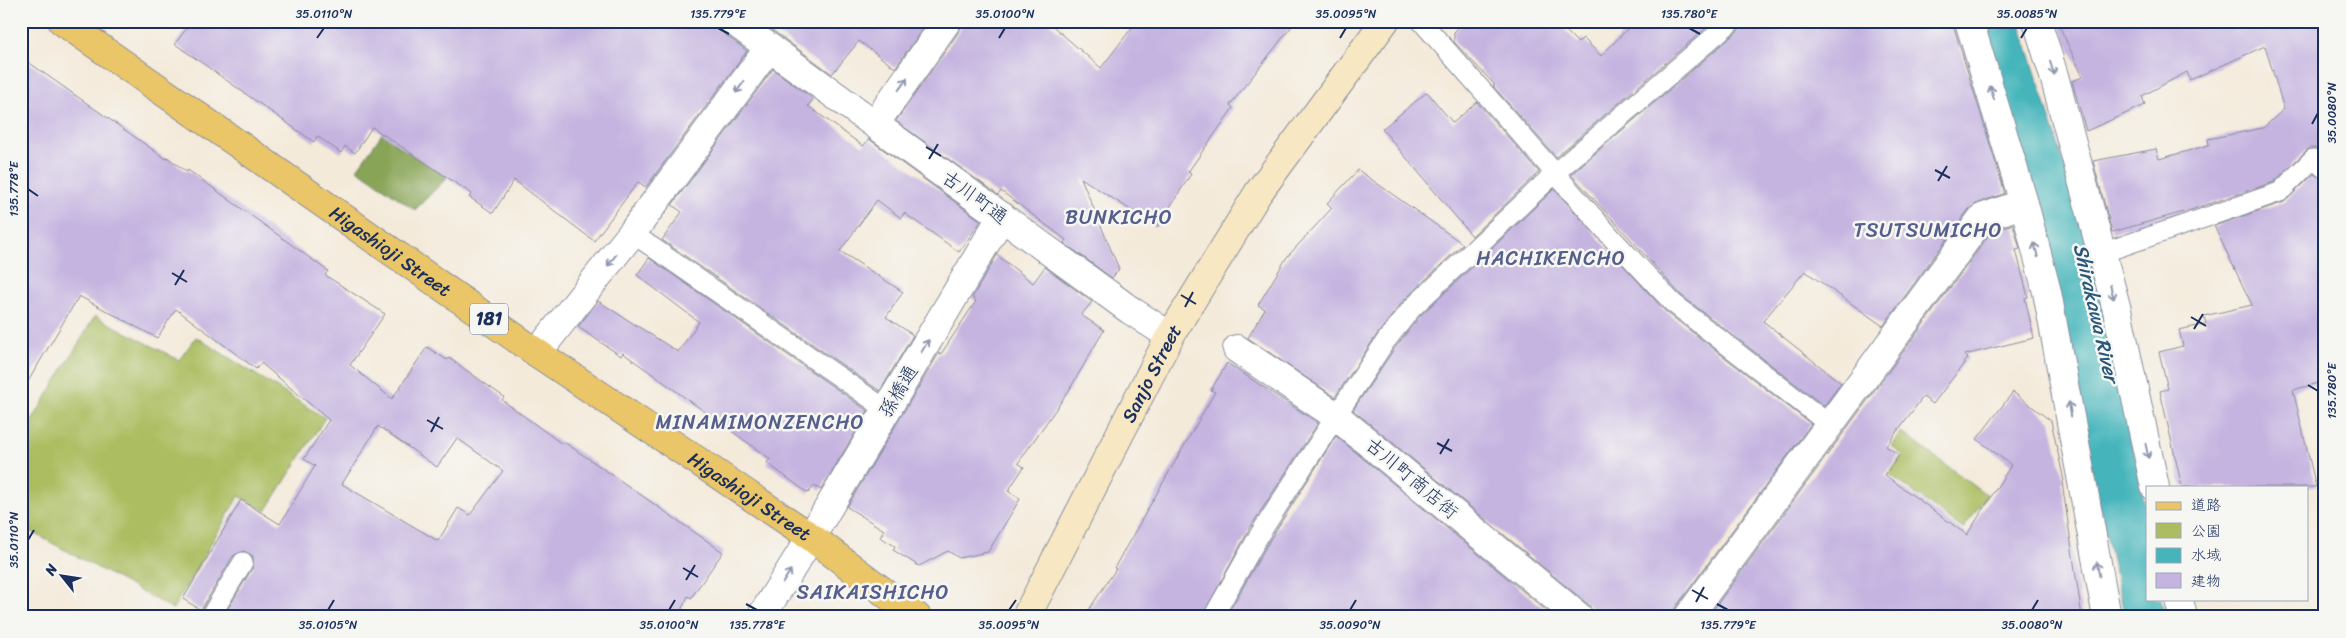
<svg xmlns="http://www.w3.org/2000/svg" width="2346" height="638" font-family="Sriracha,'Klee One',sans-serif">
<style>
.green{fill:#abbd60;stroke:#63765f}
.forest{fill:#88a456;stroke:#526a5a}
.water{fill:#45b5bb;stroke:#30728c}
.building{fill:#c5b4e0;fill-rule:evenodd}
.lines{fill:none;stroke-linecap:round;stroke-linejoin:round}
.service-casing{stroke:#888c9c;stroke-width:21}
.pedestrian-casing{stroke:#888c9c;stroke-width:30}
.minor-casing{stroke:#888c9c;stroke-width:30}
.secondary-casing{stroke:#888c9c;stroke-width:30}
.primary-casing{stroke:#888c9c;stroke-width:30}
.service{stroke:#fff;stroke-width:19}
.pedestrian{stroke:#fff;stroke-width:28}
.minor{stroke:#fff;stroke-width:28}
.secondary{stroke:#f7e8c3;stroke-width:28}
.primary{stroke:#eac669;stroke-width:28}
.oneway{stroke:#8d97ae}
.ticks{fill:none;stroke:#1b2f5e;stroke-width:2}
.labels{text-anchor:middle;dominant-baseline:central;stroke-width:5;stroke-linejoin:round;paint-order:stroke}
.shield{fill:#f6f6f2;stroke:#5d6b8a;stroke-width:1}
.shield-label{font-size:18px;font-weight:bold;fill:#1b2f5e}
.street-label{font-size:19px;fill:#1b2f5e;stroke:#f6f6f2}
.neighbourhood-label{font-size:20px;letter-spacing:1px;fill:#565e8c;stroke:#f6f6f2}
.water-label{font-size:20px;font-style:italic;fill:#28577a;stroke:#f6f6f2}
.neatline{fill:none;stroke:#1b2f5e;stroke-width:2}
.ticks-label{font-size:12px;text-anchor:middle;fill:#1b2f5e}
</style>
<rect width="100%" height="100%" fill="#f6f6f2"/>
<filter id="ink" filterUnits="userSpaceOnUse"><feTurbulence type="fractalNoise" baseFrequency=".02" numOctaves="2"/><feDisplacementMap in="SourceGraphic" scale="10" xChannelSelector="R" yChannelSelector="G"/><feConvolveMatrix kernelMatrix="1 2 1 2 8 2 1 2 1" color-interpolation-filters="sRGB"/></filter>
<filter id="wash" filterUnits="userSpaceOnUse"><feTurbulence type="fractalNoise" baseFrequency=".0096" numOctaves="4" result="noise"/><feDisplacementMap in="SourceGraphic" scale="20" xChannelSelector="R" yChannelSelector="G"/><feGaussianBlur stdDeviation="1.12" result="paint"/><feColorMatrix in="noise" values="0 0 0 0 0 0 0 0 0 0 0 0 0 0 0 0 0 1.4 0 .05"/><feComposite in="paint" operator="in"/></filter>
<g filter="url(#wash)">
<rect width="100%" height="100%" fill="#f4eada"/>
<!-- green -->
<path class="green" d="M95,316L179,360L196,337L325,418L266,511L239,496L173,609L21,526V439Z
M1901,432L1987,495L1963,529L1889,474L1903,455L1891,446Z"/>
<!-- forest -->
<path class="forest" d="M436,57L409,119L394,143L447,178L415,210L357,169Z"/>
<!-- water -->
<path class="water" d="M1982,21H2019L2066,169L2097,280L2123,395L2147,516V599H2161L2164,617H2125L2094,481L2037,208L2012,113Z"/>
<g id="blocks">
<!-- building -->
<path class="building" d="M192,21H718L719,28L723,33L747,51L646,187L638,182L594,241L514,180L493,213L469,197L472,194L372,127L355,153L345,146L341,153L317,136L314,142L175,44Z
M760,21H928L895,68L859,41L832,74Z
M962,21H1047L1101,68L1137,21H1296L1230,105L1233,108L1188,172L1191,174L1157,227L1081,178L1119,269L1112,278L1064,243L1066,240L1001,191L998,195L896,121L960,30Z
M1465,21H1556L1578,43L1583,38L1601,56L1635,21H1714L1556,157L1493,86L1495,85L1454,42V32Z
M1743,21H1952L2004,190V194L1977,203L1969,209L1883,326L1805,271L1763,321L1841,383L1824,406L1681,295L1571,174L1739,30Z
M2057,21H2325V154L2316,148H2309L2274,182L2191,210L2112,232L2093,161L2156,149L2159,159L2209,145L2208,139L2263,128L2284,109L2265,46L2190,80L2187,72L2142,96L2145,105L2086,131L2072,81L2083,77Z
M21,57L166,159L167,157L187,172L188,170L328,271L325,275L385,314L350,365L392,399L427,347L447,360L449,358L504,397L502,400L562,444L564,442L608,472L723,552L691,598L688,596L678,617H223L253,567V556L244,551L233,556L201,610L183,599L241,500L280,524L315,466L304,459L329,420L261,363L256,369L176,309L157,338L79,296L21,393ZM378,426L437,467L457,438L503,471L470,515L458,508L438,541L342,484Z
M773,69L813,99L808,106L863,146L869,139L981,221L959,252L904,213L901,218L877,200L840,251L903,292L886,317L913,335L880,391L662,240L682,212L672,205Z
M1427,92L1453,123L1477,102L1539,172L1472,236L1382,129Z
M1358,170L1463,244L1403,301L1376,336L1335,397L1248,338L1265,309L1258,305L1287,257L1332,208L1327,203Z
M2314,174L2325,180V381L2293,390L2316,487H2182L2160,391L2168,389L2159,352L2183,346L2179,330L2206,324L2204,316L2252,305L2214,226L2284,202Z
M1554,189L1665,311L1811,424L1675,608L1673,617H1594L1589,605L1353,410L1394,349L1420,316L1482,258L1485,260L1488,256L1486,254Z
M2013,224L2020,249L2016,250L2028,297L2025,298L2034,338L1964,355L1968,358L1933,404L1923,397L1886,446L1899,455L1885,475L1967,535L2011,465L1977,439L2013,392L2051,421L2064,481L2062,482L2082,617H1708L1992,231Z
M997,255L1033,283L1045,267L1092,302L1081,315L1104,330L1068,392L1018,463L1024,467L1008,491L1020,499L988,552L959,558L948,551L919,566L893,550L895,546L880,537L884,530L847,507L939,353L941,354L976,301L972,298Z
M649,258L868,411L821,490L814,486L808,493L767,463L770,459L726,427L623,353L621,356L578,327L598,301L678,352L699,322L637,275Z
M1227,363L1318,423L1251,526L1202,617H1084L1116,569L1114,568L1215,392L1211,390Z
M1336,436L1554,617H1226L1271,538Z"/>
</g>
</g>
<g filter="url(#ink)">
<use href="#blocks" fill-opacity="0" stroke="#888c9c" stroke-width="1"/>
<g class="lines">
<!-- service casing -->
<g class="service-casing">
<path id="service" d="M1421,21L1612,238L1673,303L1830,425
M632,233L887,410
M2102,253L2280,192L2313,159L2325,169
M210,617L243,562
M1213,617L1261,532L1336,416L1385,342L1412,308L1555,173L1732,21"/>
</g>
<!-- pedestrian casing -->
<g class="pedestrian-casing">
<path id="pedestrian" d="M1237,349L1336,416L1579,617"/>
</g>
<!-- minor casing -->
<g class="minor-casing">
<path id="minor" d="M733,21L1130,310L1170,336
M1969,21L2024,203L2047,292L2107,617
M2037,21L2054,76L2117,310L2155,487
M875,124L947,21
M537,353L632,233L769,48
M2179,599L2183,617
M761,617L811,537L1002,216
M1688,617L1982,218L2024,203"/>
</g>
<!-- secondary casing -->
<g class="secondary-casing">
<g id="secondary">
<path id="s1" d="M1026,617L1170,336L1258,193L1385,21"/>
</g>
</g>
<!-- primary casing -->
<g class="primary-casing">
<g id="primary">
<path id="s2" d="M62,21L537,353L811,537L917,617"/>
</g>
</g>
<!-- service -->
<use href="#service" class="service"/>
<!-- pedestrian -->
<use href="#pedestrian" class="pedestrian"/>
<!-- minor -->
<use href="#minor" class="minor"/>
<!-- secondary -->
<use href="#secondary" class="secondary"/>
<!-- primary -->
<use href="#primary" class="primary"/>
</g>
<!-- one-way arrows -->
<defs><path id="oneway-shaft" d="M-6 0H5M1.5-3L5.5 0L1.5 3" fill="none" stroke-width="1.6" stroke-linecap="round" stroke-linejoin="round" transform="scale(1.25)"/></defs>
<g class="oneway">
<use href="#oneway-shaft" transform="translate(2052 68) rotate(73)"/>
<use href="#oneway-shaft" transform="translate(903 84) rotate(-55)"/>
<use href="#oneway-shaft" transform="translate(740 87) rotate(126)"/>
<use href="#oneway-shaft" transform="translate(1992 93) rotate(-107)"/>
<use href="#oneway-shaft" transform="translate(2036 250) rotate(-104)"/>
<use href="#oneway-shaft" transform="translate(612 260) rotate(128)"/>
<use href="#oneway-shaft" transform="translate(2112 292) rotate(75)"/>
<use href="#oneway-shaft" transform="translate(925 346) rotate(-59)"/>
<use href="#oneway-shaft" transform="translate(2070 409) rotate(-99)"/>
<use href="#oneway-shaft" transform="translate(2147 451) rotate(78)"/>
<use href="#oneway-shaft" transform="translate(2098 569) rotate(-101)"/>
<use href="#oneway-shaft" transform="translate(787 576) rotate(-58)"/>
</g>
</g>
<!-- ticks -->
<path class="ticks" d="M718,28L729,34M1689,28L1700,34M317,38L324,28M999,38L1005,28M1340,38L1346,28M2021,38L2027,28M2312,124L2318,113M926,147L941,156M929,159L938,144M1935,170L1950,178M1938,181L1947,166M28,189L38,196M172,273L187,282M175,285L184,270M1181,295L1196,304M1185,307L1193,292M2191,317L2206,326M2194,329L2203,314M2308,385L2318,391M427,420L443,429M431,432L439,417M1437,443L1452,451M1440,454L1449,439M28,540L34,530M683,568L698,577M686,580L695,565M1692,590L1708,599M1696,602L1704,587M746,604L757,610M1717,604L1728,610M328,610L334,600M669,610L675,600M1009,610L1016,600M1350,610L1356,600M2032,610L2038,600"/>
<g class="labels">
<!-- shield labels -->
<rect class="shield" x="470" y="303.5" width="38" height="31" rx="4"/>
<g class="shield-label">
<text x="489" y="319">181</text>
</g>
<!-- street labels -->
<g class="street-label">
<text transform="translate(975 197) rotate(36)">古川町通</text>
<text stroke="none"><textPath href="#s2" startOffset="401">Higashioji Street</textPath></text>
<text stroke="none"><textPath href="#s1" startOffset="274">Sanjo Street</textPath></text>
<text transform="translate(898 391) rotate(-59)">孫橋通</text>
<text transform="translate(1412 478) rotate(40)">古川町商店街</text>
<text stroke="none"><textPath href="#s2" startOffset="836">Higashioji Street</textPath></text>
</g>
<!-- neighbourhood labels -->
<g class="neighbourhood-label">
<text x="1119" y="217">BUNKICHO</text>
<text x="1928" y="230">TSUTSUMICHO</text>
<text x="1551" y="258">HACHIKENCHO</text>
<text x="760" y="422">MINAMIMONZENCHO</text>
<text x="873" y="592">SAIKAISHICHO</text>
</g>
<!-- water labels -->
<g class="water-label">
<text transform="translate(2096 313) rotate(77)">Shirakawa River</text>
</g>
</g>
<!-- margin -->
<rect width="2346" height="638" fill="none" stroke="#f6f6f2" stroke-width="55"/>
<!-- legend -->
<rect x="2146" y="486" width="162" height="115" fill="#f6f6f2" stroke="#9ea6b7"/>
<rect x="2156" y="502" width="25" height="8" fill="#eac669" stroke="#9ea6b7"/>
<text x="2191" y="510" font-size="15" fill="#1b2f5e">道路</text>
<rect x="2156" y="523" width="25" height="15" fill="#abbd60" stroke="#9ea6b7"/>
<text x="2191" y="536" font-size="15" fill="#1b2f5e">公園</text>
<rect x="2156" y="548" width="25" height="15" fill="#45b5bb" stroke="#9ea6b7"/>
<text x="2191" y="560" font-size="15" fill="#1b2f5e">水域</text>
<rect x="2156" y="573" width="25" height="15" fill="#c5b4e0" stroke="#9ea6b7"/>
<text x="2191" y="586" font-size="15" fill="#1b2f5e">建物</text>
<!-- north arrow -->
<g transform="translate(62 576) rotate(300)" stroke="#f6f6f2" stroke-width="4" paint-order="stroke">
<path d="M0-4L9 19L0 12L-9 19Z" fill="#1b2f5e"/>
<text y="-8" font-size="14" font-weight="bold" text-anchor="middle" fill="#1b2f5e">N</text>
</g>
<rect x="28" y="28" width="2290" height="582" class="neatline"/>
<g class="ticks-label">
<text x="324" y="18">35.0110°N</text>
<text x="718" y="18">135.779°E</text>
<text x="1005" y="18">35.0100°N</text>
<text x="1346" y="18">35.0095°N</text>
<text x="1689" y="18">135.780°E</text>
<text x="2027" y="18">35.0085°N</text>
<text transform="translate(2332 113) rotate(-90)" y="4">35.0080°N</text>
<text transform="translate(14 189) rotate(-90)" y="4">135.778°E</text>
<text transform="translate(2332 391) rotate(-90)" y="4">135.780°E</text>
<text transform="translate(14 540) rotate(-90)" y="4">35.0110°N</text>
<text x="328" y="629">35.0105°N</text>
<text x="669" y="629">35.0100°N</text>
<text x="757" y="629">135.778°E</text>
<text x="1009" y="629">35.0095°N</text>
<text x="1350" y="629">35.0090°N</text>
<text x="1728" y="629">135.779°E</text>
<text x="2032" y="629">35.0080°N</text>
</g>
</svg>
